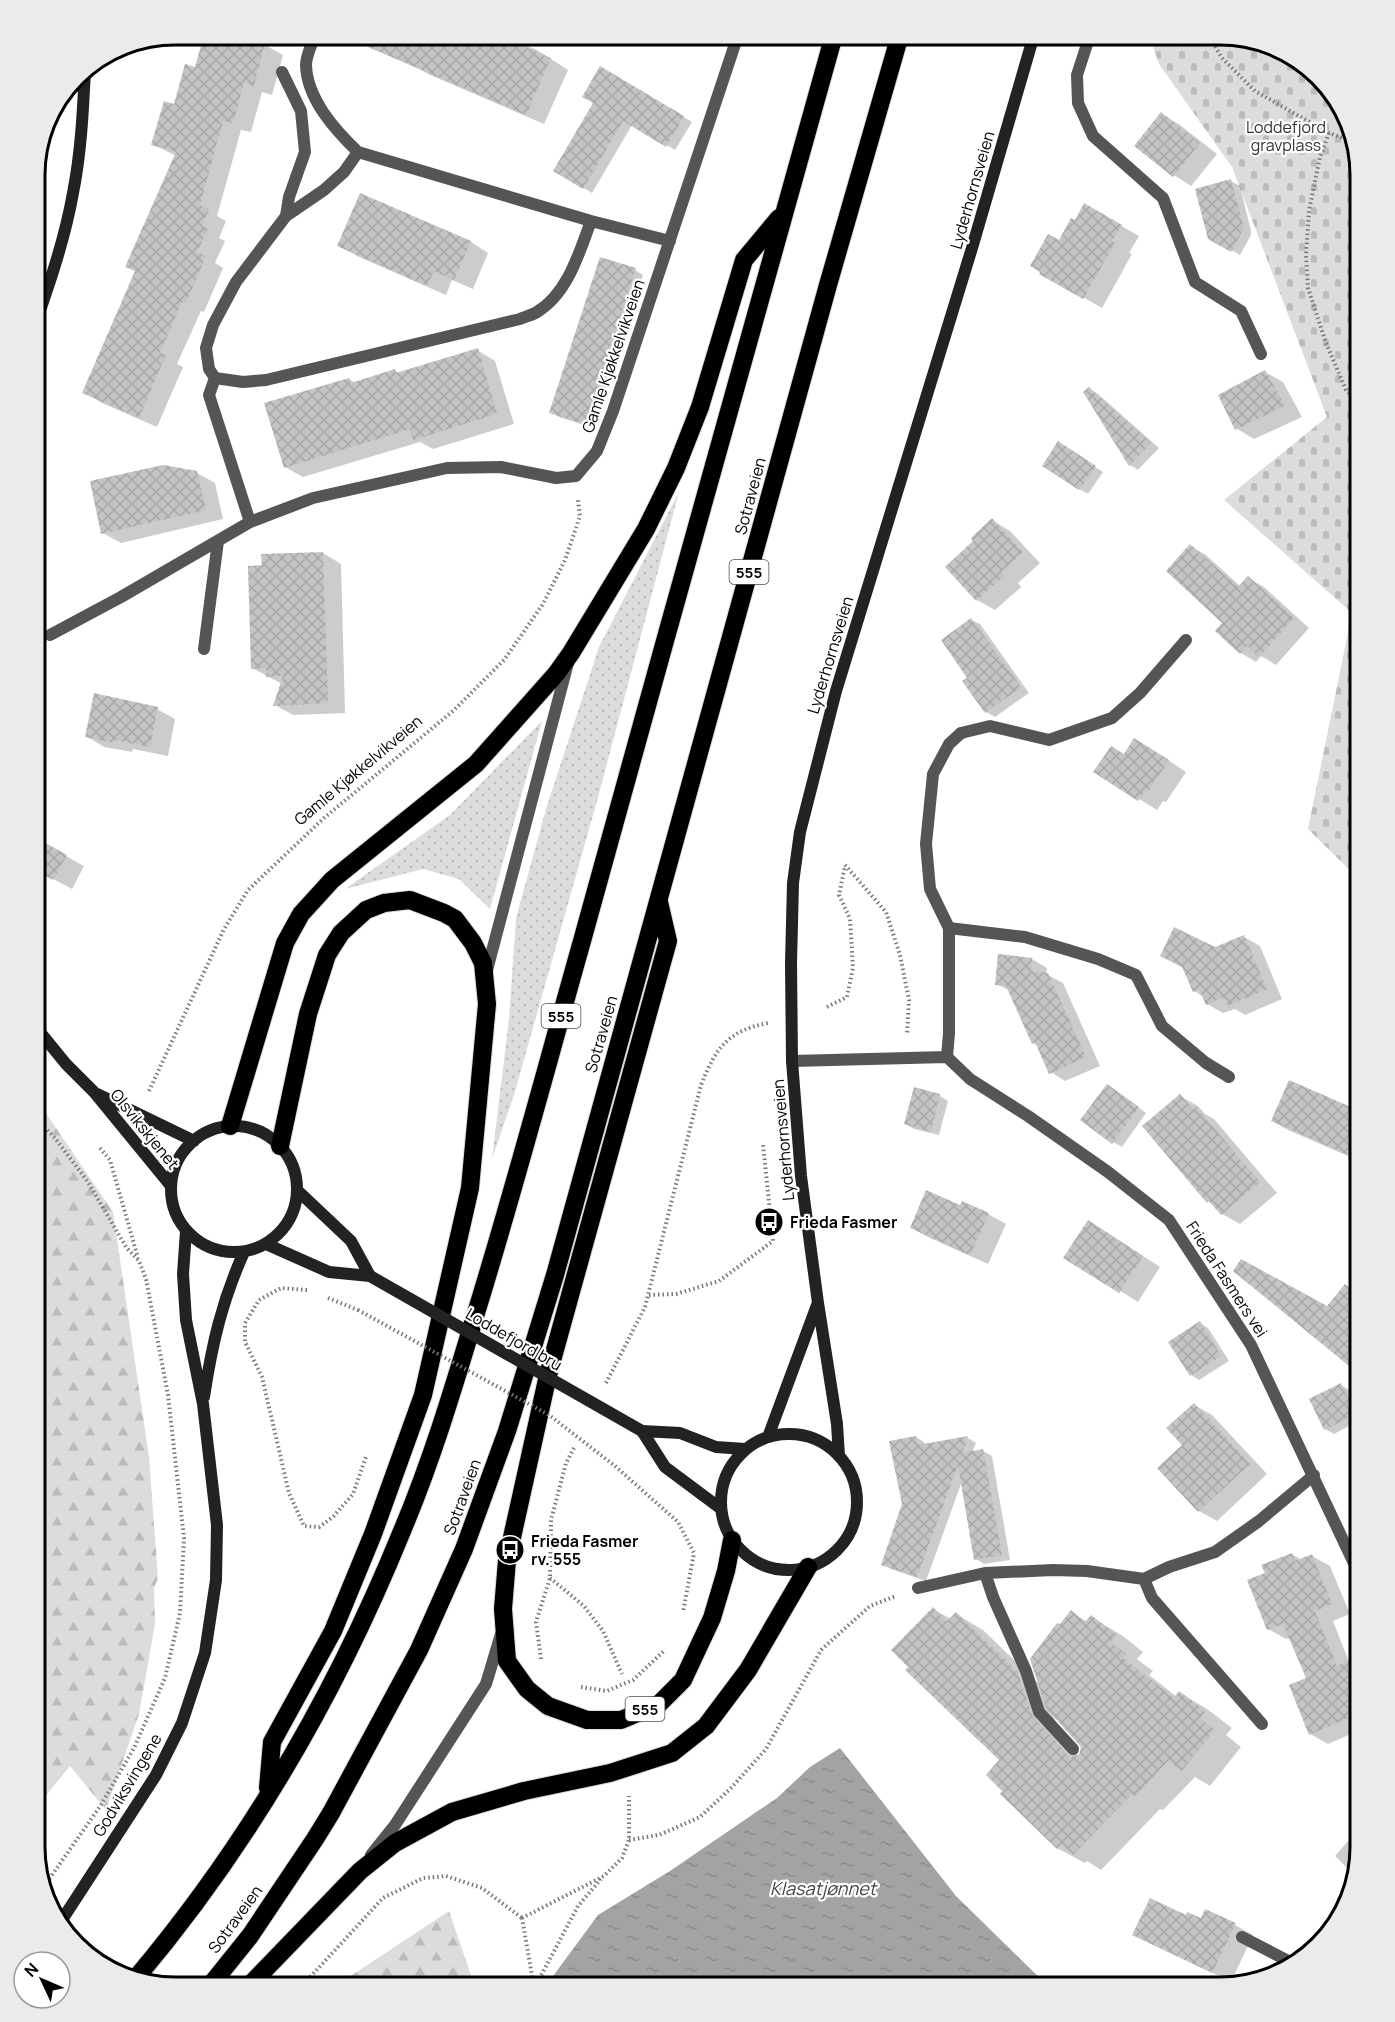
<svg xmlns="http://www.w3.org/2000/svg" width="1395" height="2022" font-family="Manrope,sans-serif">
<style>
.grass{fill:url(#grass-dots)}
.forest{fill:url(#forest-firs)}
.cemetery{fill:url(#cemetery-stones)}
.water{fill:url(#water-ripples)}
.shadow{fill:#0003;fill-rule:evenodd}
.building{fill:url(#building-cross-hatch)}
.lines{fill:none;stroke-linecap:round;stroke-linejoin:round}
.highway-casing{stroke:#dbdbdb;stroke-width:20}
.path{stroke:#777;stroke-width:4;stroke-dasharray:1.5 3;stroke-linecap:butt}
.lane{stroke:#555;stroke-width:12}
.street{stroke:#555;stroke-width:12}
.secondary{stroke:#222;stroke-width:12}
.highway{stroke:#000;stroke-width:18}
.path-bridge{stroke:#777;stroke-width:4;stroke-dasharray:1.5 3;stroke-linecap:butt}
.secondary-bridge{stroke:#222;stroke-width:12}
.labels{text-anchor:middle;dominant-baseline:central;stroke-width:4.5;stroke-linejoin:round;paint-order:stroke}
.shield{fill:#fff;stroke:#4c4c4c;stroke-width:1.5}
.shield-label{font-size:15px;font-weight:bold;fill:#000}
.park-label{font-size:16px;fill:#333;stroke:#fff}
.street-label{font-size:16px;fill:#000;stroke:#fff}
.poi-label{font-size:16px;font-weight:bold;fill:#000;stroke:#fff;text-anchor:start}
.water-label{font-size:18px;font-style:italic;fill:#444;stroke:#fff}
.rim{fill:none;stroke:#000;stroke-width:3}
</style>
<defs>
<pattern id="grass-dots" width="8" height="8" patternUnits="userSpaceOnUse" patternTransform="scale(1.5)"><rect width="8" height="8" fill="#dcdcdc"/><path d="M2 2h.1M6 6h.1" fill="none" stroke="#bbb" stroke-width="1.8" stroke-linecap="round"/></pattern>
<pattern id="forest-firs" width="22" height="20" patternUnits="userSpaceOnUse" patternTransform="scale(1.5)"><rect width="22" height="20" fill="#dcdcdc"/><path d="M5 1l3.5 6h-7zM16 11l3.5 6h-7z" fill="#bbb"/></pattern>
<pattern id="cemetery-stones" width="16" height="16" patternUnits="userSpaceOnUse" patternTransform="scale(1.5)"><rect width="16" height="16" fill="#dcdcdc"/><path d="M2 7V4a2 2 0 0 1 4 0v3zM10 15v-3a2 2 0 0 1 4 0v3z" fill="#bbb"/></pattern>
<pattern id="water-ripples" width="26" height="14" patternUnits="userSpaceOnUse" patternTransform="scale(1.5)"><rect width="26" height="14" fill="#a3a3a3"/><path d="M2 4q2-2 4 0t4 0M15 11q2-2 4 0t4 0" fill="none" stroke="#8b8b8b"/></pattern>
<pattern id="building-cross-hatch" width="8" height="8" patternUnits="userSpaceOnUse" patternTransform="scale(1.5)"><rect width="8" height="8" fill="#c4c4c4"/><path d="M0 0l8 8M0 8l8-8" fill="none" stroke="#a7a7a7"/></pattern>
</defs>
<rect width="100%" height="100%" fill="#fff"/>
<!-- grass -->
<path class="grass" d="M679,492L597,801L514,1095L492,1159L509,1019L516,918L546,809L599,647Z
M542,721L490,909L459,879L423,869L345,889L450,815Z"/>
<!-- forest -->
<path class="forest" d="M54,107L39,213L35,225V167L49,113Z
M35,1097L113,1212L149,1457L158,1578L154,1588L155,1624L139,1714L106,1810L70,1766L35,1809Z
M449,1911L475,1987H334Z"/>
<!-- cemetery -->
<path class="cemetery" d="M1149,35H1228L1290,54L1342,105L1360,175V880L1308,829L1352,613L1224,500L1327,417L1232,167L1159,64Z"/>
<!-- water -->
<path class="water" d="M840,1748L956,1896L1049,1987H545L598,1915L670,1871L777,1798L810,1767Z"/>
<!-- shadow -->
<path class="shadow" d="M205,35H227L265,45L283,55L272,95L262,92L251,132L241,130L217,216L226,221L219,238L225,241L215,263L223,268L204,312L201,311L177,364L183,367L157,427L102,403L84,392L137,272L176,156L153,144L196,68Z
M366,35H503L537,50L568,70L544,124L428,74Z
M601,68L692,122L675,150L632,125L592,193L555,171L595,103Z
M1162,114L1180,125L1217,154L1191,186L1174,175Z
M1231,181L1240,186L1251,231V235L1240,255L1209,238Z
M361,195L471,242L488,253L473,289L452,280L446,295L357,256L339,246Z
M1085,205L1139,236L1129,253L1132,254L1102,308L1041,273L1059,242L1075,222Z
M635,270L643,275L593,428L559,417L551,412Z
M477,350L495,361L514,424L433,449L420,442L303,477L285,467L349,379L355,383L395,371L399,373Z
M1265,372L1283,382L1302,417L1254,439L1236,428Z
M1089,389L1098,394L1159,448L1138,470L1130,465Z
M1066,448L1103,472L1088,494L1079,489Z
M197,473L215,483L223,519L121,543L103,533Z
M992,520L1010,531L1040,563L1018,583L1021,587L995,610L977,600L975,541Z
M1190,546L1206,555L1241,587L1248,578L1264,587L1309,628L1276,665L1261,656L1256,662L1241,653L1225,623Z
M323,553L341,564L345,713L293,715L275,705L282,684L252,668L263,567Z
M971,620L980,624L1029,693L995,717L986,712L969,679Z
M157,709L175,719L168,756L133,749L132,752L104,747L86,736Z
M1153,750L1186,772L1166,802L1163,801L1157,810L1096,772L1125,756Z
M35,839L84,866L72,889L35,869Z
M1244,937L1260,946L1282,999L1245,1015L1235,1009L1223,1013L1207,1004L1204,997L1194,991L1184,968L1161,956L1215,949Z
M1032,959L1047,968L1046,974L1063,983L1100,1066L1065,1081L1051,1072L1039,1047L1033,1043L1010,991L997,984Z
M1289,1082L1360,1112V1167L1348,1160V1156L1288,1130L1273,1121Z
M915,1089L940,1096L948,1101L939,1135L914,1129L906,1124Z
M1116,1091L1146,1113L1122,1147L1113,1142Z
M1180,1096L1198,1106L1205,1114L1214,1119L1277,1193L1240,1224L1222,1214L1215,1205L1208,1201Z
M961,1207L988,1214L1006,1224L988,1264L930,1238L912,1228Z
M1106,1232L1160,1267L1138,1302L1065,1257Z
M1345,1286L1360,1295V1371L1352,1366L1327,1308Z
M1200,1323L1208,1328L1229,1361L1199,1380L1191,1375Z
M1341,1385L1349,1390L1360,1412V1420L1334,1434L1325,1429Z
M1194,1405L1212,1415L1267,1474L1217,1521L1199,1511L1159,1468L1184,1445Z
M916,1437L924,1442L925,1445L968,1438L976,1443L972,1453L983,1451L992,1456L1010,1560L984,1564L976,1559L962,1481L926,1581L891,1569L883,1564L904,1505Z
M1292,1554L1302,1560L1312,1556L1330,1566L1350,1614L1333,1621L1349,1662L1353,1660L1360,1665V1730L1328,1744L1310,1734L1308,1679L1291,1638L1286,1639L1268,1629L1267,1574Z
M933,1609L951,1619L956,1614L983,1630L1040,1685L1060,1626L1071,1612L1087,1622L1091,1617L1123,1636L1143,1652L1137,1659L1153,1671L1149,1675L1177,1697L1180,1693L1207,1709L1232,1728L1226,1735L1241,1747L1210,1786L1195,1777L1163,1810L1160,1809L1101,1870L1087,1861L1085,1863L1057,1848L1005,1791L1001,1760ZM1052,1712L1082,1746L1080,1756L1060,1734Z
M1360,1771V1785L1354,1779Z
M1360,1827V1847L1353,1874L1335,1856Z
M1186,1917L1235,1925L1253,1935L1231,1982L1134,1934Z"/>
<!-- building -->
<path class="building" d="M204,35H233L265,43L254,86L244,83L233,123L223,121L200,205L209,209L202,226L208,229L197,252L206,256L186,303L182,302L160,353L166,355L139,418L82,393L135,271L125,267L176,152L151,145L164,101L174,104L185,64L195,67Z
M340,35H497L551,58L526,115Z
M600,66L684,116L666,147L623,121L583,189L553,171L593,103L582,97Z
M1161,112L1200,143L1173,177L1134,146Z
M1231,179L1243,225V230L1231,252L1208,239L1195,189Z
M360,193L471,241L454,280L434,271L427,286L337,246Z
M1084,203L1122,225L1112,241L1115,243L1083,299L1039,274L1040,272L1030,266L1048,234L1059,240L1071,218L1075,220Z
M600,257L636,268L585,424L549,413Z
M478,348L497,414L413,440L410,429L284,468L264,403L349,378L351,383L395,369L396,373Z
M1265,370L1285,406L1235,430L1218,395Z
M1089,387L1151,443L1129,466L1083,392Z
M1058,441L1096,466L1079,490L1042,466Z
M163,465L197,471L206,510L101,534L90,481Z
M992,518L1023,552L1001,572L1004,576L976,601L945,567L973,541L971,538Z
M1190,544L1238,587L1248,576L1294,618L1259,657L1247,646L1240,654L1215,631L1222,623L1166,571Z
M323,552L328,703L273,706L283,676L266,677V668L251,669L248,566L262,565L261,554Z
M971,618L1021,687L985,713L962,681L967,678L941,640Z
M94,693L158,707L150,747L115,740L114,743L85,737Z
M1134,738L1169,760L1147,793L1145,791L1138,801L1093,772L1111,746L1124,754Z
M35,837L67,855L53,880L35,870Z
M1174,927L1215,947L1244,935L1267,989L1228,1006L1224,997L1206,1005L1199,989L1193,992L1182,967L1160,956Z
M998,954L1032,958L1031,971L1048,973L1086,1057L1049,1074L1035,1042L1032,1044L1006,986L995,985Z
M1289,1080L1360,1111V1160L1271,1121Z
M1107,1084L1139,1107L1112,1144L1080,1120Z
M914,1087L940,1094L931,1132L904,1124Z
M1180,1094L1193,1110L1196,1107L1260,1182L1221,1215L1209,1201L1207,1203L1142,1126Z
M926,1190L960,1205L962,1201L989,1213L970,1255L910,1228Z
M1088,1220L1143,1256L1119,1293L1063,1258Z
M1241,1259L1327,1306L1345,1284L1360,1296V1375L1233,1271Z
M1200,1321L1221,1356L1190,1376L1168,1342Z
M1341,1383L1356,1414L1324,1430L1309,1399Z
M1194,1403L1250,1464L1198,1512L1157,1468L1182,1445L1166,1428Z
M916,1436L918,1445L968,1436L962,1453L983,1449L1002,1555L974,1560L958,1465L917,1577L881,1565L902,1504L889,1441Z
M1292,1553L1295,1561L1312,1554L1332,1604L1315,1611L1337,1666L1353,1659L1360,1676V1713L1309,1735L1289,1685L1306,1678L1283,1624L1267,1630L1247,1580L1265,1573L1261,1565Z
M933,1607L947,1621L956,1612L1017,1671L1033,1717L1070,1757L1079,1755L1081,1747L1046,1708L1030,1659L1057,1623L1060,1624L1071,1610L1085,1622L1091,1615L1117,1635L1111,1642L1126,1654L1123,1658L1174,1698L1179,1691L1194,1702L1205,1712L1200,1718L1214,1730L1182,1771L1168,1761L1135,1796L1132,1794L1073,1855L1061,1844L1057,1849L1000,1794L1002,1791L986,1775L999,1760L905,1670L908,1667L891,1650Z
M1150,1898L1186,1915L1187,1912L1201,1918L1205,1909L1236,1923L1212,1973L1132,1935Z"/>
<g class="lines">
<!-- highway casing -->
<g class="highway-casing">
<path id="highway" d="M659,902L668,941L548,1375L507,1560L503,1609L507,1661L527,1689L548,1706L587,1720H621L659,1704L683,1680L712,1618L726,1571L732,1540
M230,1126L285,943L301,914L332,880L476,764L556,674L571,653L646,529L676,468L700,407L744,260L779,218
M268,1788L272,1742L333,1631L373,1534L423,1395L470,1188L487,1004L483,963L473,943L455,919L444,913L410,900L384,903L366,910L341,933L327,955L308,1014L280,1146
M136,1978C248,1845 337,1691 402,1531C432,1460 454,1386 476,1313C514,1190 547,1065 582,941C666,639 748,336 834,35
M209,1987L250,1936L315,1839L331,1813L419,1650L464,1549L507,1431L555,1275L828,285L900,35
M248,1987L360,1871L395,1843L452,1812L524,1791L610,1773L672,1753L706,1726L748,1670L808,1567"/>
</g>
<!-- path -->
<path class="path" d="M1208,35L1222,58L1255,91L1329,133L1351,141
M1329,133L1320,157L1309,211L1306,255L1308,288L1326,343L1346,390L1360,404
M845,865L886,912L900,955L909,1000L907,1035
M827,1007L847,997L853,968L850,919L839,895L845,866
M149,1091L224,929L248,890L324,818L453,711L504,660L543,604L565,560L580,516L578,500
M35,1117L55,1138L88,1182L126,1247L139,1261L146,1279L168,1395L184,1538L180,1613L165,1678L134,1748L101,1805L45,1885
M100,1148L110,1160L138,1258
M307,1290L281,1288L259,1300L245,1323V1342L262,1377L289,1493L304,1526L319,1527L333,1517L353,1494L366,1457
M649,1295L676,1294L719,1281L773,1241L763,1144
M328,1298L358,1310
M606,1383L645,1307L701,1085C716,1048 727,1031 768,1023
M615,1466L678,1522L694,1553L683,1612
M550,1578L584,1606L603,1631L622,1674
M541,1659L536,1622L550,1578L551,1520L566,1463L574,1448
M581,1687L607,1691L633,1680L664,1651
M629,1840L659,1835L700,1817L732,1787L766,1749L821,1650L870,1606L896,1596
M522,1918L604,1876L622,1858L629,1840V1796
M522,1918L534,1987
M301,1987L383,1898L423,1878L446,1876L482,1888L522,1918
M535,1987L578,1906L601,1879"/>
<!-- lane -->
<path class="lane" d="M1090,35L1077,75L1078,103L1093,136L1163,198L1195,282L1241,311L1261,354
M282,72L301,111L305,152L289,197L286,216
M50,635L121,597L250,522
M204,649L218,541
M961,733L990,726L1049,740L1112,718L1140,693L1186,640
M949,928L1025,937L1098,959L1136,975L1162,1026L1206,1063L1229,1077
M486,974L568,663
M985,1573L993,1597L1026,1671L1039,1712L1073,1749
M1144,1579L1152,1598L1262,1724
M918,1588L985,1573L1053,1570L1087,1571L1144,1579L1169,1567L1215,1552L1259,1521L1314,1475
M371,1855L395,1825L486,1684L501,1634
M1242,1937L1294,1964"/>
<!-- street -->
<path class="street" d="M314,38C311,46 306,56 306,65C307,99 335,130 358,152L591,221L670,241
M358,152L344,172L324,190L286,216L236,282L213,325L206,348L209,369L215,378L243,382L266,380L520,319C525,317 532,315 537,312C568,293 579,253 591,221
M215,378L209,395L250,522L313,498L447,468L501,467L556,478L576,476L597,451L613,411L738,35
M947,1057L949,1033V928L930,889L926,844L933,774L949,744L961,733
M792,1061L947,1057L970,1079L1028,1116L1108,1172L1169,1220L1251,1345L1360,1576"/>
<!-- secondary -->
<path class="secondary" d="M35,325C50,282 65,238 73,193C81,153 83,111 85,70
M35,1026L66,1064L94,1092L171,1186
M97,1094L194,1141
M171 1189a63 63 0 1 1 126 0a63 63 0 1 1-126 0Z
M297,1190L351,1241L370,1276
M266,1244L329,1272L370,1276
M204,1397C212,1344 222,1301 244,1252
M642,1431L665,1467L720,1508
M642,1431L680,1433L716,1447L745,1449
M721 1502a68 68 0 1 1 136 0a68 68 0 1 1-136 0Z
M768,1437L817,1305
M839,1456L837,1424L818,1303L801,1176L792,1061L791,963L793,883L800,832L836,691L972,248L1034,35
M60,1923L156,1775L182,1723L205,1653L216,1580L217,1525L203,1404L186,1320L183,1274L186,1231"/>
<!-- highway -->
<use href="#highway" class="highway"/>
<!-- path-bridge -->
<path class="path-bridge" d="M358,1310L549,1415L615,1466"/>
<!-- secondary-bridge -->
<path class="secondary-bridge" d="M370,1276L642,1431"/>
</g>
<!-- icons -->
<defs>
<g id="bus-disc" transform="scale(1.5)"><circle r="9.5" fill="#000" stroke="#fff"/><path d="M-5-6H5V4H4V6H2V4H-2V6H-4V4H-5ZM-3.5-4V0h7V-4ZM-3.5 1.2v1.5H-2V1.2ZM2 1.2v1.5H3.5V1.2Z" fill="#fff"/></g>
</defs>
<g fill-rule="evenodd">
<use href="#bus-disc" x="769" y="1222"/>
<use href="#bus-disc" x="510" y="1550"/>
</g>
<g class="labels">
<!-- shield labels -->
<g class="shield">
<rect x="729.5" y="560" width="39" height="24" rx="4.5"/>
<rect x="541.5" y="1004" width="39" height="24" rx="4.5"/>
<rect x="625.5" y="1697" width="39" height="24" rx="4.5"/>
</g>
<g class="shield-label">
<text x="749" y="572">555</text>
<text x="561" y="1016">555</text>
<text x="645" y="1709">555</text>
</g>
<!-- park labels -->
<g class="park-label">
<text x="1286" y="127">Loddefjord<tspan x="1286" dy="18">gravplass</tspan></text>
</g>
<!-- street labels -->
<g class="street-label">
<text transform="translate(972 190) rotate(-74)">Lyderhornsveien</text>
<text transform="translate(613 356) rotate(-71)">Gamle Kjøkkelvikveien</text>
<text transform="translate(750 496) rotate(-75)">Sotraveien</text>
<text transform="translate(830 655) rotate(-73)">Lyderhornsveien</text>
<text transform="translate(358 770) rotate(-40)">Gamle Kjøkkelvikveien</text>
<text transform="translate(601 1034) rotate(-74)">Sotraveien</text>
<text transform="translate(145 1129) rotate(51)">Olsvikskjenet</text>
<text transform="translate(783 1140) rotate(-95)">Lyderhornsveien</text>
<text transform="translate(1227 1279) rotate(57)">Frieda Fasmers vei</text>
<text transform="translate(514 1339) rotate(30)">Loddefjord bru</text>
<text transform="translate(462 1497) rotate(-70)">Sotraveien</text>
<text transform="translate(127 1785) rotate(-59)">Godviksvingene</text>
<text transform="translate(235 1919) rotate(-54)">Sotraveien</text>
</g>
<!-- poi labels -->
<g class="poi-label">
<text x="790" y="1222">Frieda Fasmer</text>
<text x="531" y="1541">Frieda Fasmer<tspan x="531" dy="18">rv. 555</tspan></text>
</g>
<!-- water labels -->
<g class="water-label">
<text x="823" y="1888">Klasatjønnet</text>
</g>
</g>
<!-- crop -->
<path d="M0 0H1395V2022H0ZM175 45H1220A130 130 0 0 1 1350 175V1847A130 130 0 0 1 1220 1977H175A130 130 0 0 1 45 1847V175A130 130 0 0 1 175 45Z" fill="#ebebeb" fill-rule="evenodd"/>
<path class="rim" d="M175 45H1220A130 130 0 0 1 1350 175V1847A130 130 0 0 1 1220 1977H175A130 130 0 0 1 45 1847V175A130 130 0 0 1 175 45Z"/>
<!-- north arrow -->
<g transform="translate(42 1980) rotate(314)"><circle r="28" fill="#ffffff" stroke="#999999" stroke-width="1.5"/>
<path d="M0-4.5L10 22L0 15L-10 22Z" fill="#000000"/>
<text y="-9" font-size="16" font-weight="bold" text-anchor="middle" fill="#000000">N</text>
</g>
</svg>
